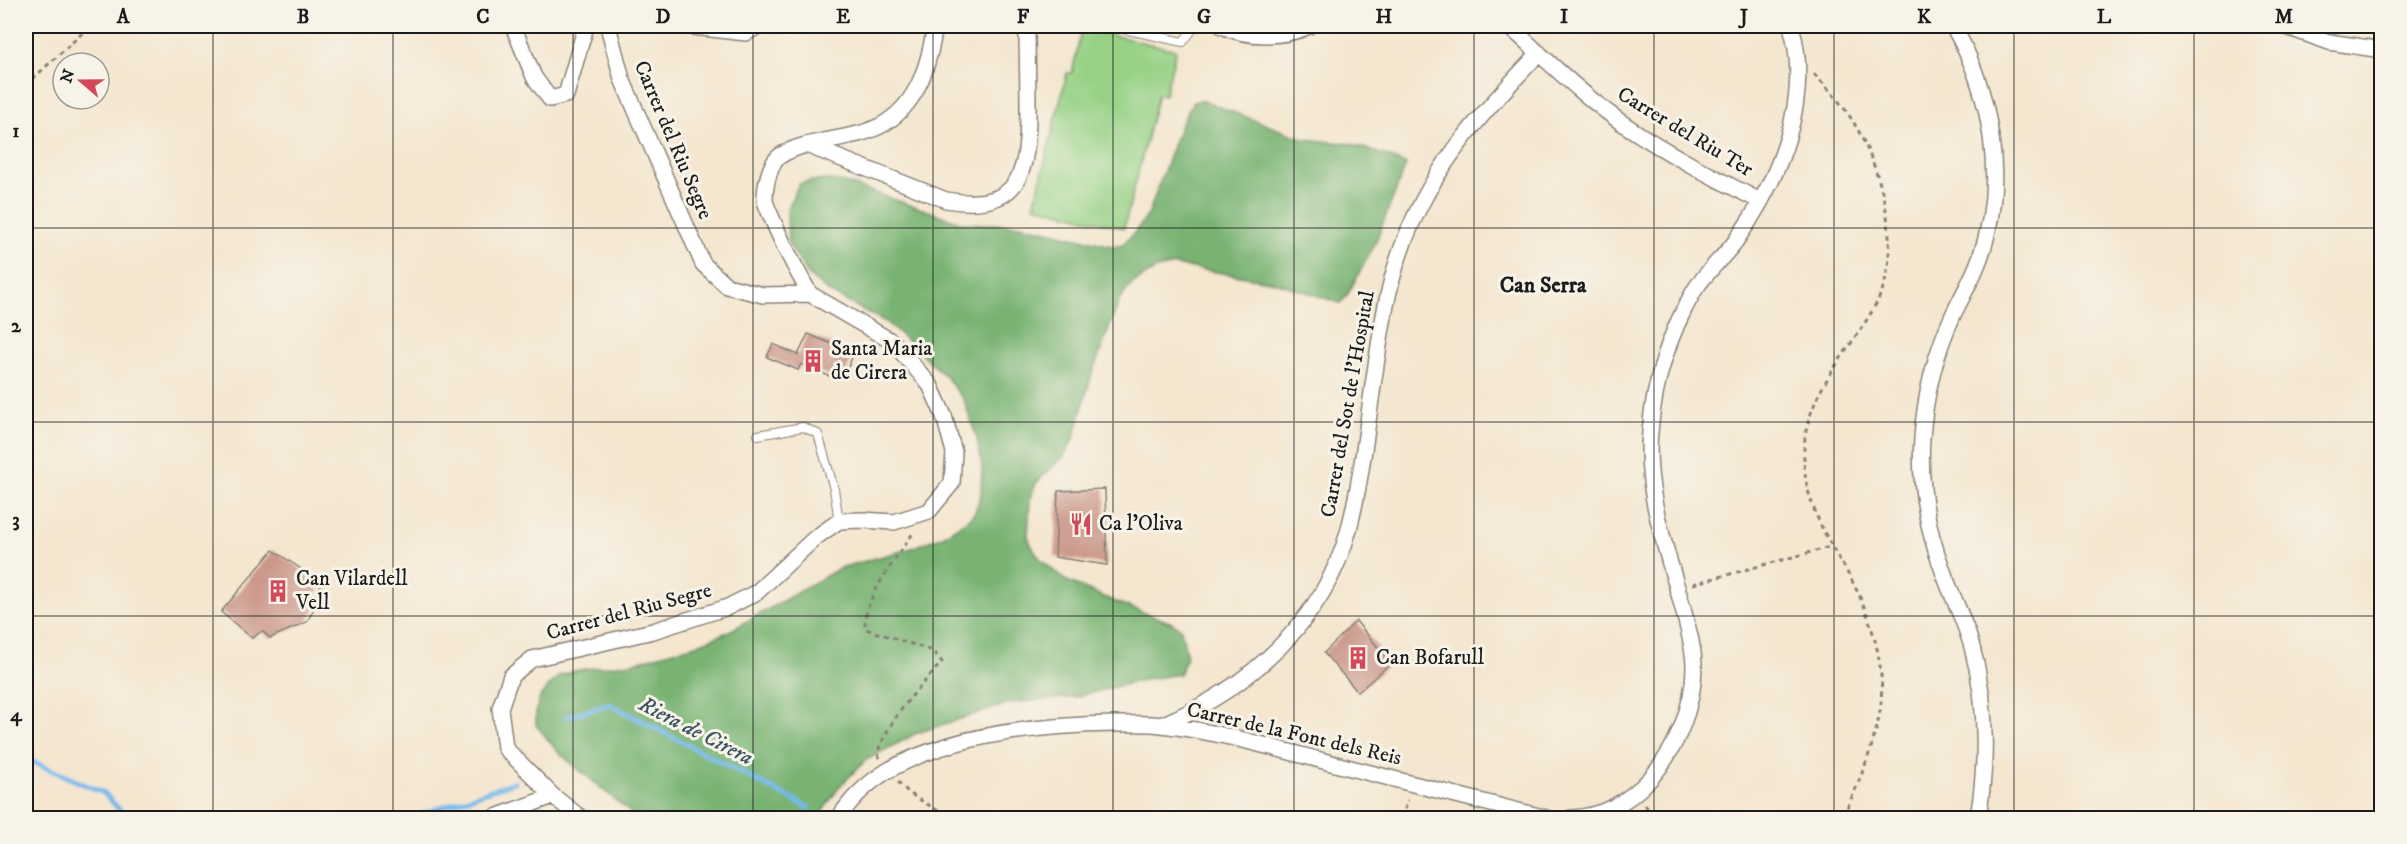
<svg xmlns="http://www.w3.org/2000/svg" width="2407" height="844" font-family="'IM FELL DW Pica',serif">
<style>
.green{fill:#96d185;stroke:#597650;stroke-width:1.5}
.forest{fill:#78b372;stroke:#4a6847;stroke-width:1.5}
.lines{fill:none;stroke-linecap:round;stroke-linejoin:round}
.stream{stroke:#75baec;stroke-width:5}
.building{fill:#cb988b}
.service-casing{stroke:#888176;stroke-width:10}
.minor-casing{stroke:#888176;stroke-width:18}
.path{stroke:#888176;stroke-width:3;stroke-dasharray:4.5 4.5;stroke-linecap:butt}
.service{stroke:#fff;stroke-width:8}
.minor{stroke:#fff;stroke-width:15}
.grid{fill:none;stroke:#1c1c1c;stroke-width:1.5;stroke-opacity:0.55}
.labels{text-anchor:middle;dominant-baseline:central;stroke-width:6;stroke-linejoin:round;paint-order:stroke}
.street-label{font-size:21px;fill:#1c1c1c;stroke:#f7f3e8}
.poi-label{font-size:21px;fill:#1c1c1c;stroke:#f7f3e8;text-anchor:start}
.neighbourhood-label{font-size:22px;font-weight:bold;fill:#1c1c1c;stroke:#f7f3e8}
.water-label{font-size:22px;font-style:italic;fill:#3b5365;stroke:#f7f3e8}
.neatline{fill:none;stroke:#1c1c1c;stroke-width:2}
.grid-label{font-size:20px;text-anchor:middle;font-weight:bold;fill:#1c1c1c}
</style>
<rect width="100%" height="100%" fill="#f7f3e8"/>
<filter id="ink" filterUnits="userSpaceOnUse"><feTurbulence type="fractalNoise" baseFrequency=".0167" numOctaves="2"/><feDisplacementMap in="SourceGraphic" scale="12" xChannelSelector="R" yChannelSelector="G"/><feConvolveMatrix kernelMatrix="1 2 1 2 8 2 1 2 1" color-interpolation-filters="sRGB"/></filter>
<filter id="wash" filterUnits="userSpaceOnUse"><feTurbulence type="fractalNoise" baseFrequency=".008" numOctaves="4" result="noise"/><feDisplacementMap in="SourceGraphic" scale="24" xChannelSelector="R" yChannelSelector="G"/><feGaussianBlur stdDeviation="1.35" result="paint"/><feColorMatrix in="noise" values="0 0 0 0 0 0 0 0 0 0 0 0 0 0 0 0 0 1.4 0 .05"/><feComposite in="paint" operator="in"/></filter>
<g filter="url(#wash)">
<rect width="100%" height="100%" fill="#f4e6cf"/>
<!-- green -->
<path class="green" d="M1082,28L1176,50L1165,95L1158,94L1124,228L1034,206L1067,73H1072Z"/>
<!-- forest -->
<path class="forest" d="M1201,100L1304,139L1352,144L1387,156L1406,165L1374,246L1346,297L1340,303L1275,282L1175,265L1156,269L1136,281L1130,286L1119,301L1091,377L1073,441L1063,457L1036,483L1030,499L1028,536L1031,545L1040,559L1065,580L1118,603L1172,623L1181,629L1187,657L1179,674L1143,680L1075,697L1009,703L917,733L866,760L840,786L818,818H637L559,753L536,725V710L541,695L559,676L578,670L631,663L696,645L728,632L840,568L909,549L943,536L969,519L975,512L981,494L982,465L977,439L964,400L946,377L898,332L884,321L829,292L808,275L788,243L787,212L795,191L800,184L810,181L830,180L849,184L963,223L1021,225L1112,246H1121L1135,232L1148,215L1181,124L1193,102Z"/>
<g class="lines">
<!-- stream -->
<path class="stream" d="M566,717L609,704L809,808
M26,759L104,793L127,818
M410,818L515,782"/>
</g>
<g id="blocks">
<!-- building -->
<path class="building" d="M808,334L854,353L846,372L842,371L838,380L801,364L798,370L767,357L773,344L798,355Z
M1105,489L1107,565L1055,557L1058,491Z
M273,550L322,583L313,599L316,605L307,622L270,638L262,631L252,638L221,612Z
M1356,621L1391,663L1358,692L1324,653Z"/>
</g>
</g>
<g filter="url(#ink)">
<use href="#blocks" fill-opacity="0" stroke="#888176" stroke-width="1.5"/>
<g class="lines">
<!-- service casing -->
<g class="service-casing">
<path id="service" d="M1110,26L1183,42L1195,26
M758,435L803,427L818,434L834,489L839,521"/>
</g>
<!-- minor casing -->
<g class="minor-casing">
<path id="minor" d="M513,26L534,77L550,99L566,95L586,26
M685,26L746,33L758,26
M1222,26C1248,38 1283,38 1309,26
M1509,26C1547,60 1585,98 1628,127C1670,155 1715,178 1760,201
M1953,26C1992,93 2007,182 1980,258C1973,278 1962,296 1953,315C1935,354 1925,395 1922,438C1919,483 1927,529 1943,571C1952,597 1965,621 1972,647C1987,702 1987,763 1978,818
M2284,26L2329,42L2382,50
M809,146L946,200C1022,213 1028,171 1028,109C1028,81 1027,53 1027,26
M810,294C795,268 782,243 771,216C769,211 765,204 765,199C765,185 770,160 783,154C812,138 850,141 880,126C918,106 929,64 935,26
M1161,725C1248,689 1324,622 1349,529C1362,478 1367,424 1375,372C1381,333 1386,294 1399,256C1428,170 1478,118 1539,53
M493,818L553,796
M581,818L553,796L505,748L500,708L511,676L532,659L653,631L728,607L757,592L815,538L839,521L862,520L894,522L929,511L952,483L954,452L944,416L930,385L893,342L810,294L763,295L727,286L703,264L622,79L608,26
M839,818C850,800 868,783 887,771C951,734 1043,725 1116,724C1131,724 1147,723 1162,725C1222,732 1281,750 1339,765C1408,783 1477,800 1546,818
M1571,818C1603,817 1629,801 1650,779C1676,750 1694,706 1694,667C1694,648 1688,628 1683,609C1668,552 1644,493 1650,432C1654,383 1669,334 1694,291C1705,273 1722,259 1735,242C1778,182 1813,100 1791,26"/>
</g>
<!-- path -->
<path class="path" d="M1814,74C1829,89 1843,105 1854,123C1882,170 1904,251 1877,302C1851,352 1806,390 1804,450C1802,497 1824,534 1847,572C1870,611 1887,666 1880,711C1874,747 1858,786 1842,818
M26,85L90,26
M1693,584L1830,547
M880,758L877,753C895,711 913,695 942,662L933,651L866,629C858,605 900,554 913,533
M898,782L909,793L950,818
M1645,805L1654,818
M1402,818L1408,800"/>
<!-- service -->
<use href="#service" class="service"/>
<!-- minor -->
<use href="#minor" class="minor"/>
</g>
</g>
<!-- grid -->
<path class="grid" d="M213,26V818M393,26V818M573,26V818M753,26V818M933,26V818M1113,26V818M1294,26V818M1474,26V818M1654,26V818M1834,26V818M2014,26V818M2194,26V818M26,228H2382M26,422H2382M26,616H2382"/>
<!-- icons -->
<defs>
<g id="building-bare" transform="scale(1.8)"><path d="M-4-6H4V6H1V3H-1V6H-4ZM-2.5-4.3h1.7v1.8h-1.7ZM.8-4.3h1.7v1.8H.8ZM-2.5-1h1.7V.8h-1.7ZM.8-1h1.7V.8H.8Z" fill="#d1495b" stroke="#f7f3e8" stroke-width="2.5" paint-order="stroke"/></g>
<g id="restaurant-bare" transform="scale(1.8)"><path d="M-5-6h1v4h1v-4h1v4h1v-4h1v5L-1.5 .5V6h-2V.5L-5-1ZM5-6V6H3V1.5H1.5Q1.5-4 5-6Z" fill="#d1495b" stroke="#f7f3e8" stroke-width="2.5" paint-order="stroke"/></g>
</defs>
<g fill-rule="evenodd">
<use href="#building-bare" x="813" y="361"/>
<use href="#restaurant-bare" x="1081" y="524"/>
<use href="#building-bare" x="278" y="591"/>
<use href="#building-bare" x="1358" y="658"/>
</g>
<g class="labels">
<!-- street labels -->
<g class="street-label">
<text transform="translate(1685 132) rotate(31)">Carrer del Riu Ter</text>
<text transform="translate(673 140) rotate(67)">Carrer del Riu Segre</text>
<text transform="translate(1348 404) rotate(-80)">Carrer del Sot de l'Hospital</text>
<text transform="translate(629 612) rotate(-15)">Carrer del Riu Segre</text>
<text transform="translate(1294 734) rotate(13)">Carrer de la Font dels Reis</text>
</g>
<!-- poi labels -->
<g class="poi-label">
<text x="831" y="349">Santa Maria<tspan x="831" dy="24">de Cirera</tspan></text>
<text x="1099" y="524">Ca l'Oliva</text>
<text x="296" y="579">Can Vilardell<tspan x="296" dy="24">Vell</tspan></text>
<text x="1376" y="658">Can Bofarull</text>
</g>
<!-- neighbourhood labels -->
<g class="neighbourhood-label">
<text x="1543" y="285">Can Serra</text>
</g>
<!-- water labels -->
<g class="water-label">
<text transform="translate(696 731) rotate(27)">Riera de Cirera</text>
</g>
</g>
<!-- margin -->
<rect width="2407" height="844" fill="none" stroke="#f7f3e8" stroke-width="66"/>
<!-- north arrow -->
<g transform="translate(81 81) rotate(290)"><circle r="28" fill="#f7f3e8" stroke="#9f9d96" stroke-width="1.5"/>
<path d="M0-4.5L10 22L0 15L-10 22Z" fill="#d1495b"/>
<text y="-9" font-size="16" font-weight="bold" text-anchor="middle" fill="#1c1c1c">N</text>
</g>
<rect x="33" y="33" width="2341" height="778" class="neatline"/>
<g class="grid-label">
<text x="123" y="23">A</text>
<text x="303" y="23">B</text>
<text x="483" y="23">C</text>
<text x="663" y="23">D</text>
<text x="843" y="23">E</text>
<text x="1023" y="23">F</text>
<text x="1204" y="23">G</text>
<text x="1384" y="23">H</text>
<text x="1564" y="23">I</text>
<text x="1744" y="23">J</text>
<text x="1924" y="23">K</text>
<text x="2104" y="23">L</text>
<text x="2284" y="23">M</text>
<text x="16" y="137">1</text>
<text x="16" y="332">2</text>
<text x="16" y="526">3</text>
<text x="16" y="721">4</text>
</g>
</svg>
